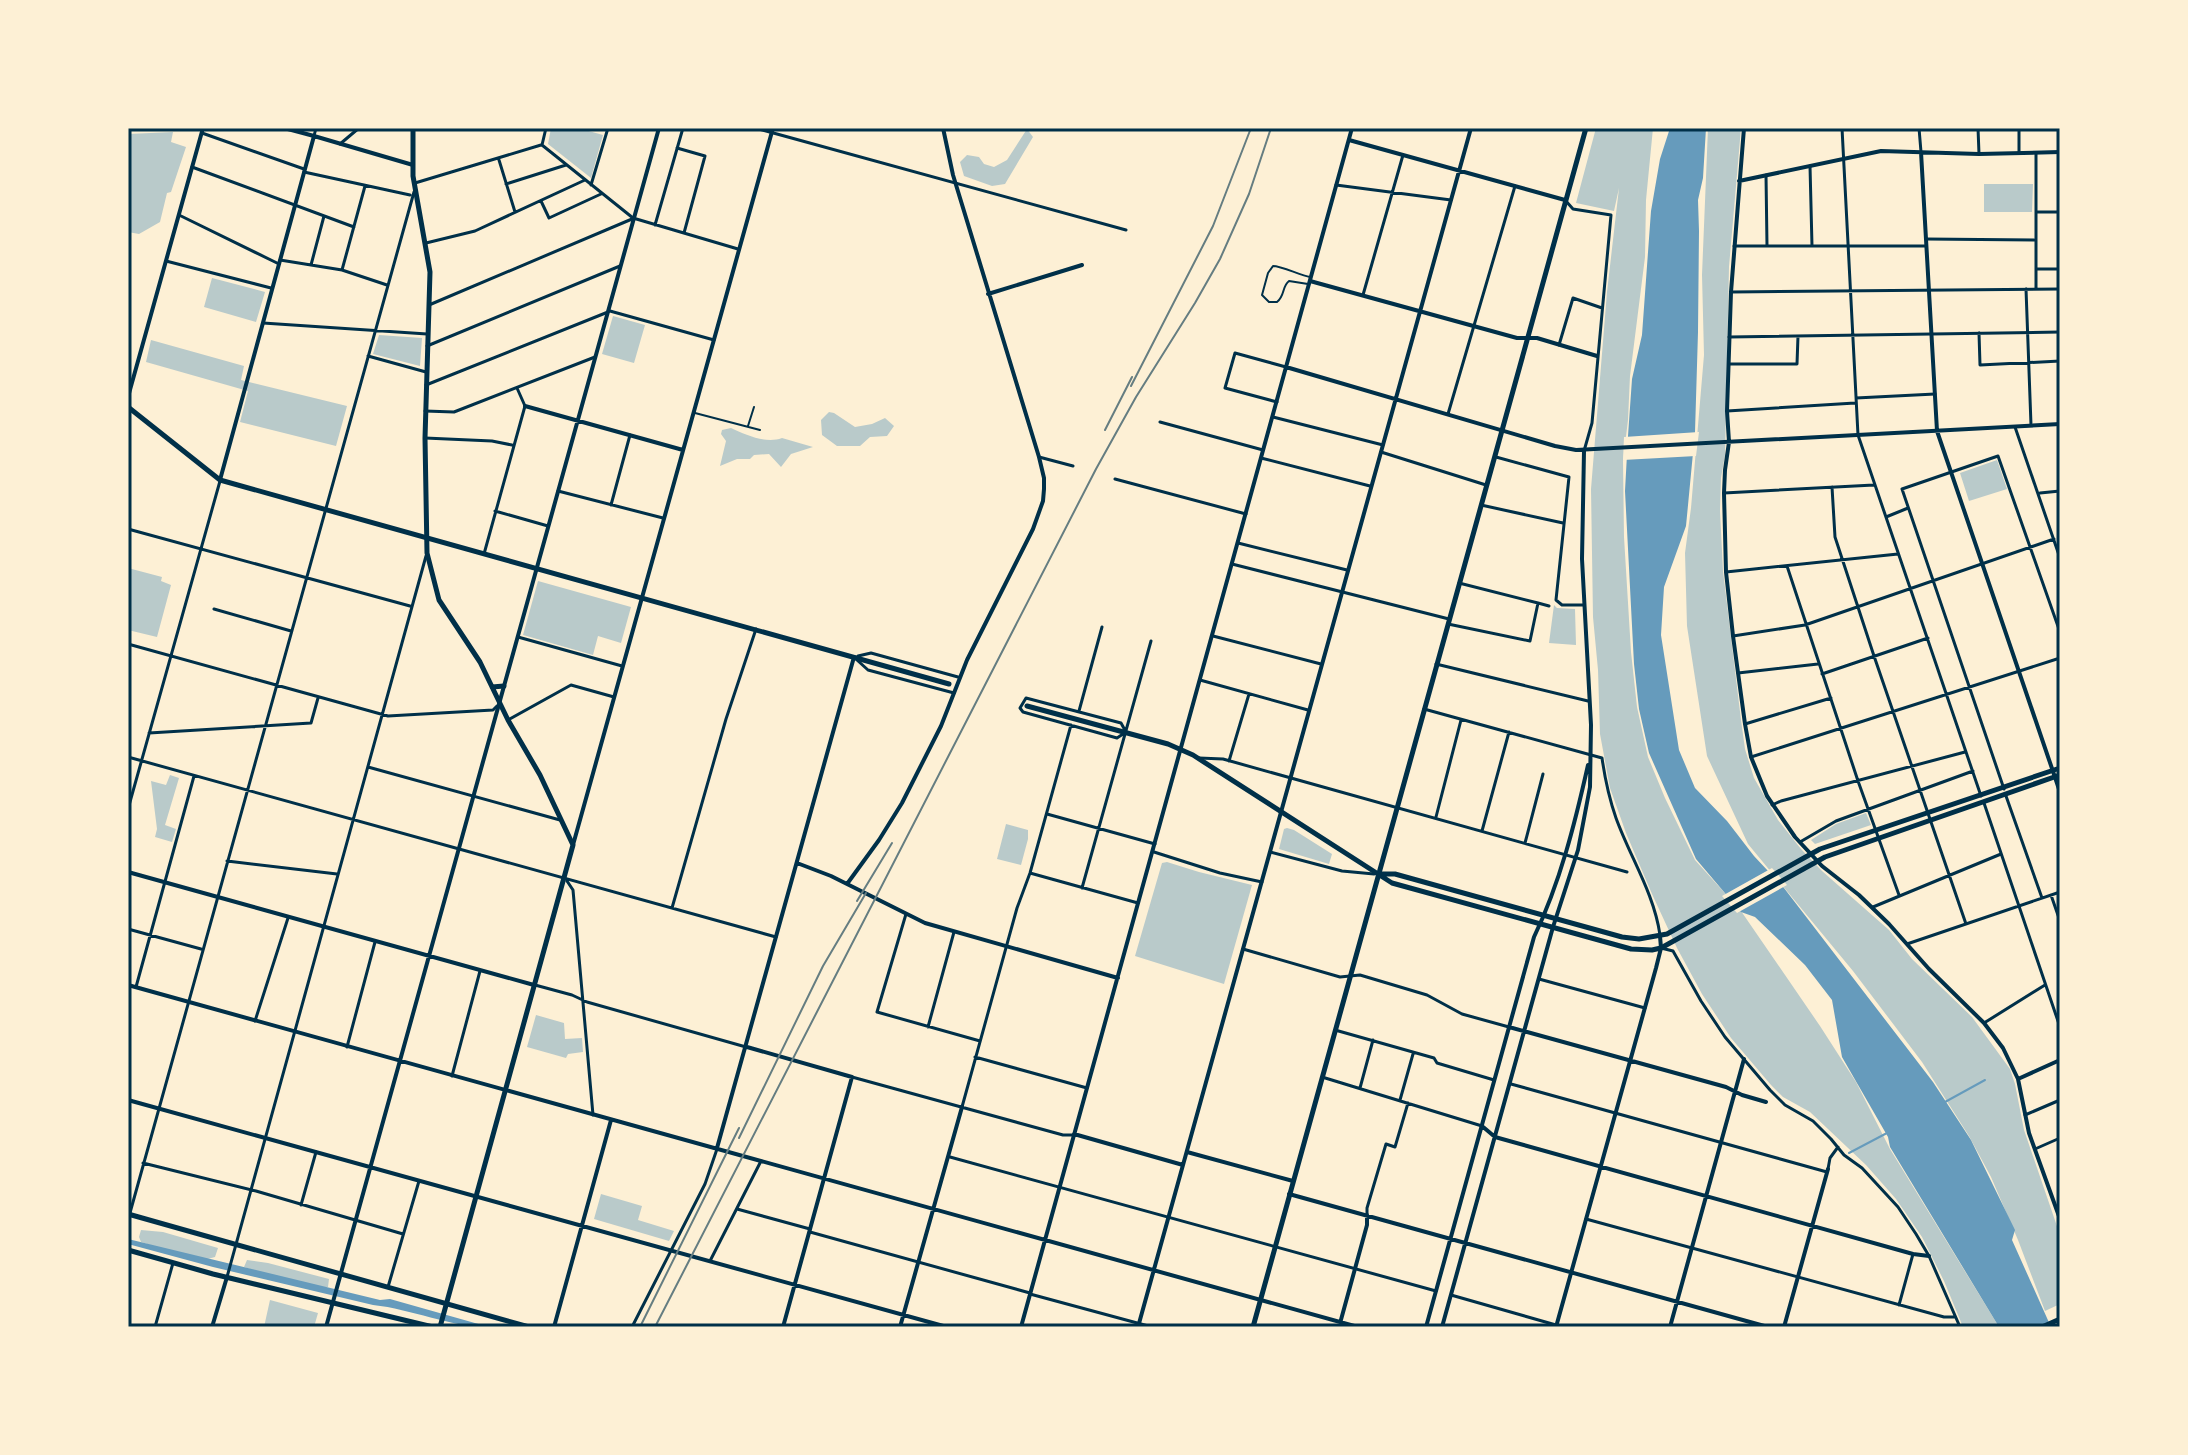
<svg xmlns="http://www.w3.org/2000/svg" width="2188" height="1455" font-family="'Golos Text',sans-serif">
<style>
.green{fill:#b9caca}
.water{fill:#669bbc}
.pier{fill:#fdf0d5}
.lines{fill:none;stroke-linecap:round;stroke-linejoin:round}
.stream{stroke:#669bbc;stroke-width:2}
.service{stroke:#003049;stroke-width:2}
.minor{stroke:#003049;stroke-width:3}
.tertiary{stroke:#003049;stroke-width:4}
.secondary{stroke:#003049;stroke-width:5}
.primary{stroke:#003049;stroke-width:5}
.trunk{stroke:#003049;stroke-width:5}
.rail{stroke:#657d81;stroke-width:2}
.neatline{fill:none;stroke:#003049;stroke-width:3}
</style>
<rect width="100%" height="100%" fill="#fdf0d5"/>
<!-- green -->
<path class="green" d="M551,128H578L603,135L591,178L548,144Z
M1596,128H1653L1646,200L1645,257L1630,376L1628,420L1623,461L1624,537L1631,652L1637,707L1648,757L1665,798L1695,860L1741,911L1820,1026L1856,1082L1890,1149L1999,1327H1963L1944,1281L1922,1237L1896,1199L1866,1165L1810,1112L1783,1097L1771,1085L1731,1038L1702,994L1677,948L1652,894L1626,833L1610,788L1600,734L1598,670L1593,617L1591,489L1607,292L1619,188L1614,211L1576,203Z
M1708,128H1741L1729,267L1725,455L1721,478L1720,511L1723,571L1741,720L1745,749L1754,778L1778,820L1801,849L1822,871L1889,930L1912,959L1972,1017L2010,1069L2015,1084L2024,1130L2060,1235V1304L2045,1311L2018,1240L1991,1177L1969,1136L1922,1062L1853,971L1748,844L1707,756L1687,626L1685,553L1691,508L1704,355L1702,275Z
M1027,129L1033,137L1005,184L992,186L964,176L960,162L967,155L979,157L984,164L994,167L1007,160Z
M173,132L171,142L186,147L171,192L167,193L160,222L139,234L128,232V134Z
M1984,184H2033L2032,212H1984Z
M212,278L265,292L256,322L204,307Z
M613,316L645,325L634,363L602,354Z
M379,335L422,338L420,366L373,354Z
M151,340L244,366L241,380L347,406L336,446L240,422L248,391L146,362Z
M829,412L834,413L855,427L872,424L885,418L894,426L887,436L870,437L860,446H837L822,435L821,420Z
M731,428C746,435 766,444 782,438L813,447L791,454L781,467L769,454L754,455L750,459H737L720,466L726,441L721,434L722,430Z
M1997,460L2007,489L1969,501L1960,473Z
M128,568L162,577L161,581L171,585L157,637L128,630Z
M538,581L631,607L621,643L598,636L593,655L523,635Z
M1554,605L1557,608L1575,609L1576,645L1549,643Z
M170,775L179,778L165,825L176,829L172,842L155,837L157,829L151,781L166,785Z
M1866,813L1871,825L1815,844L1811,840L1836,824Z
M1006,824L1028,830V839L1021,865L997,859Z
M1287,828L1294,830L1332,854L1329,864L1279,849L1284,829Z
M1167,862L1199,872L1252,885L1224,984L1135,956L1162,863Z
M536,1015L564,1023L565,1039L582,1038L583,1052L568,1054L566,1058L527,1047Z
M601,1194L642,1206L638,1220L674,1231L669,1241L594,1219Z
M141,1230L163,1232L218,1248L215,1257L200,1261L141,1242L139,1237Z
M247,1260L268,1263L329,1279L328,1287L308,1288L244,1267Z
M270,1300L318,1313L314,1327H264Z"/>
<!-- water -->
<path class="water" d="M1670,128H1706L1703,178L1698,200L1699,231L1698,332L1695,432L1686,526L1664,587L1661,635L1679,750L1695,788L1727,821L1754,856L1784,888L1933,1082L1971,1140L2015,1230L2012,1240L2051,1327H1999L1890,1147L1888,1137L1842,1057L1832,1000L1805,965L1755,917L1741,912L1696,859L1649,753L1639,709L1634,664L1625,491L1628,436L1632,379L1642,335L1651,211L1660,159Z
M128,1239L380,1300L390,1299L489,1327C449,1327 412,1309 373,1305L213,1267L128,1244Z"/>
<!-- pier -->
<path class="pier" d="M1699,432L1696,456L1623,460L1624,437Z
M1772,868L1787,885L1737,913L1722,896Z"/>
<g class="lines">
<!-- stream -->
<path class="stream" d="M1945,1102L1985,1080
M1849,1153L1887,1133"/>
<!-- service -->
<path class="service" d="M1308,284L1289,281C1282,286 1285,296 1277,302H1269L1262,295L1268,273L1273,266C1281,266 1300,275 1310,277
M695,413L760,430
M748,426L754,407"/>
<!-- minor -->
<path class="minor" d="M546,128L542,145L633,218L738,249
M755,128L1126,230
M1842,128L1858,435L1981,796
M1919,128L1921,152
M1978,128L1979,154
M2019,128V152
M202,133L304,169
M314,136L316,128
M340,144L359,128
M677,148L705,156L684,233
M499,160L515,212
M1810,166L1812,246
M192,167L354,227
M304,172L410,195
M1766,175L1767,246
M415,183L541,145
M506,184L566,165
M591,185L608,128
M1336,185L1451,200
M1565,200L1573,209L1611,215L1592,423L1584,451
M541,201L549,218L601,194
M2036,212H2060
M179,215L279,264
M655,225L683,128
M1926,239L2034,240
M426,243L475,231L585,180
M1734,246H1926
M280,260L342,270L387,285
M166,261L271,288
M311,265L324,216
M2036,269H2060
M342,270L365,186
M2026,289L2031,425
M2036,289V153
M1731,292L2060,289
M1363,295L1403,155
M429,305L632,219
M610,311L714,340
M263,323L427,334
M1979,333L1980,365L2060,361
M1729,337L2060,332
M1559,345L1573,298L1602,308
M427,346L620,266
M368,356L426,372
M1729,364H1797L1798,336
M426,385L608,312
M1856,398L1935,394
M1277,402L1225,388L1235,353L1286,367
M425,411L454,412L595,357
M1727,411L1855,403
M1448,414L1515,186
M1273,417L1383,445
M1160,422L1263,450
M2015,427L2060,558
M425,438L492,441L512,445
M1381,452L1486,485
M1039,457L1073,466
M1496,457L1569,477L1556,600L1562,605H1584
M1261,458L1370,486
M1115,479L1246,514
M1832,487L1835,537L1874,656L1966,924
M558,491L663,518
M1724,493L1874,485
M2040,493L2060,491
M611,505L630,435
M1481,505L1563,523
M495,511L548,526
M1886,517L1908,508
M128,529L410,606
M1238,543L1347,570
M484,554L525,406L517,388
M1232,564L1449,619
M1787,566L1858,781L1899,895
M1726,572L1898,554
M1538,603L1549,606
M214,609L291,631
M1448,624L1530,641L1538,603L1459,583
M1213,636L1321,664
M1733,636L1805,625L2054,539
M518,637L622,666
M128,644L388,716L493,710L497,706
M858,656L871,653L958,677
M857,660L868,670L954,693
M1436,664L1588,701
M1738,673L1818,664
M1822,674L1928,638
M1200,680L1308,710
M1026,698L1121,723L1126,732L1117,738L1023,712L1020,708Z
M1424,709L1602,758C1605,779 1609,798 1616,818C1630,857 1654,893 1660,935
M1079,711L1102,627
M508,720L571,685L614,697
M1745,724L1831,698
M149,733L311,723L318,698
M128,757L776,937
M1751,757L2060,658
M1199,758L1223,759L1627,872
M1229,761L1249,694
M368,767L560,820
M2004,789L1902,489L1998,456L2060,632
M2006,796L2042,898
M1984,803L2060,1027
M1772,805L1781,801L1965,752
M128,809L220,481
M1047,814L1155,844
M1436,817L1461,720
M1482,831L1509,732
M1800,842L1836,821L1973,771
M1525,843L1543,774
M1154,852L1220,873L1262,882
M1270,852L1342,871L1374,874
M227,861L337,874
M1030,873L1138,903
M567,881L573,890L593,1115
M1082,888L1151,641
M2051,895L2060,921
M1873,907L2001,854
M672,908L726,719L756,629
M906,914L877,1012L980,1041
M128,929L201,949
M1907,944L2060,892
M1661,948L1673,951L1701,1001L1725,1037L1770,1090L1785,1105L1813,1121L1831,1139L1844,1155L1862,1168L1898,1207L1916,1234L1929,1256L1960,1327
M1243,949L1340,977L1360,975L1427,995L1462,1014L1509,1027
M1539,979L1645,1008
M535,985L572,995L587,1002L746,1047
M136,987L194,776
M255,1021L288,918
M1984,1023L2045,985
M928,1027L954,932
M1335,1030L1434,1058L1437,1063L1494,1080
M347,1047L375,942
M975,1057L1087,1088
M452,1076L480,971
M852,1077L1063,1135H1073
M1322,1077L1482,1126
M1511,1084L1827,1172
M1360,1088L1373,1040
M1400,1100L1413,1054
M962,1107L1017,908L1030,873L1071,725
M2025,1115L2060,1100
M2035,1149L2060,1138
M950,1157L1436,1291
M143,1163L256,1191L403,1234
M1828,1169L1830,1158L1838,1147
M301,1205L316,1152
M737,1209L810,1229
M1367,1215V1208L1386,1144L1395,1147L1408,1103
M1586,1219L1944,1317H1955
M128,1220L414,192
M810,1232L1030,1293
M710,1261L761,1161
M227,1277L426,556
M388,1287L419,1181
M1030,1294L1152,1327
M1451,1295L1563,1327
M1899,1305L1913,1254
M155,1327L173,1263
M632,1327L705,1184L717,1149"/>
<!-- tertiary -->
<path class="tertiary" d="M1744,128L1731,292L1727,411L1729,442L1725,470L1724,493L1726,572L1733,636L1745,724L1751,757L1767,796L1795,837L1822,866L1859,895L1889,924L1929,969L1984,1023L2003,1048L2018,1079L2029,1133L2060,1219
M314,136L413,165
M1349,140L1565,200
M1921,152L1937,431L2060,792
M1739,181L1881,151L1979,154L2060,152
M1310,281L1517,338H1537L1597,356
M988,294L1082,265
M1286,367L1555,446L1576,450L2060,424
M128,397L203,128
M525,406L683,450
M220,480L314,136L284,128
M573,845L773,128
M797,863L831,876L925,923L1118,978
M128,872L534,985
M847,884L879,840L902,803L941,726L967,660L1033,529L1043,501L1044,489V478L1039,457L953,175L943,128
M128,985L1358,1327
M1509,1027L1726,1087L1742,1095L1766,1102
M747,1047L852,1077L783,1327
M2018,1079L2060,1060
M128,1100L947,1327
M1482,1126L1495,1137L1913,1254L1929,1256
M1074,1134L1183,1165
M717,1148L854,657
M1187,1152L1293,1181
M1289,1194L1768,1327
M212,1327L227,1277
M326,1327L659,128
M554,1327L611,1120
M900,1327L962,1107
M1021,1327L1352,128
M1138,1327L1471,128
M1339,1327L1367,1225V1215
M1426,1327L1534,937C1560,883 1575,823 1588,765
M1442,1327L1553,927L1578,850L1590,787L1591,725L1582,559L1584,451
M1556,1327L1656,968L1661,948L1660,936
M1670,1327L1744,1059
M1784,1327L1828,1169"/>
<!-- secondary -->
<path class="secondary" d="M413,128V176L430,272L425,438L427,553L439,600L480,662L508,720L540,775L573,845L440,1327
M492,687L504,686"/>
<!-- primary -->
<path class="primary" d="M128,407L220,480L949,684
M1027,706L1168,744L1193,755L1392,883L1631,949L1652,950L1661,948L1825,857L2060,775
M1379,874H1395L1622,937L1639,939L1667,934L1820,849L2060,768"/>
<!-- trunk -->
<path class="trunk" d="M128,1214L529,1327
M128,1250L213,1274L433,1327
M1253,1327L1586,128
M2042,1327L2060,1319"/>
<!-- rail -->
<path class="rail" d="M1131,386L1213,226L1251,128
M1105,430L1132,377
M857,901L892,843
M739,1138L823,966L866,893
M640,1327L739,1128
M655,1327L1096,469L1136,397L1195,303L1220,259L1249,194L1271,128"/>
</g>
<!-- border -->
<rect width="2188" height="1455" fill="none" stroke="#fdf0d5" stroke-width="260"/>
<rect x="130" y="130" width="1928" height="1195" class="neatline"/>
</svg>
